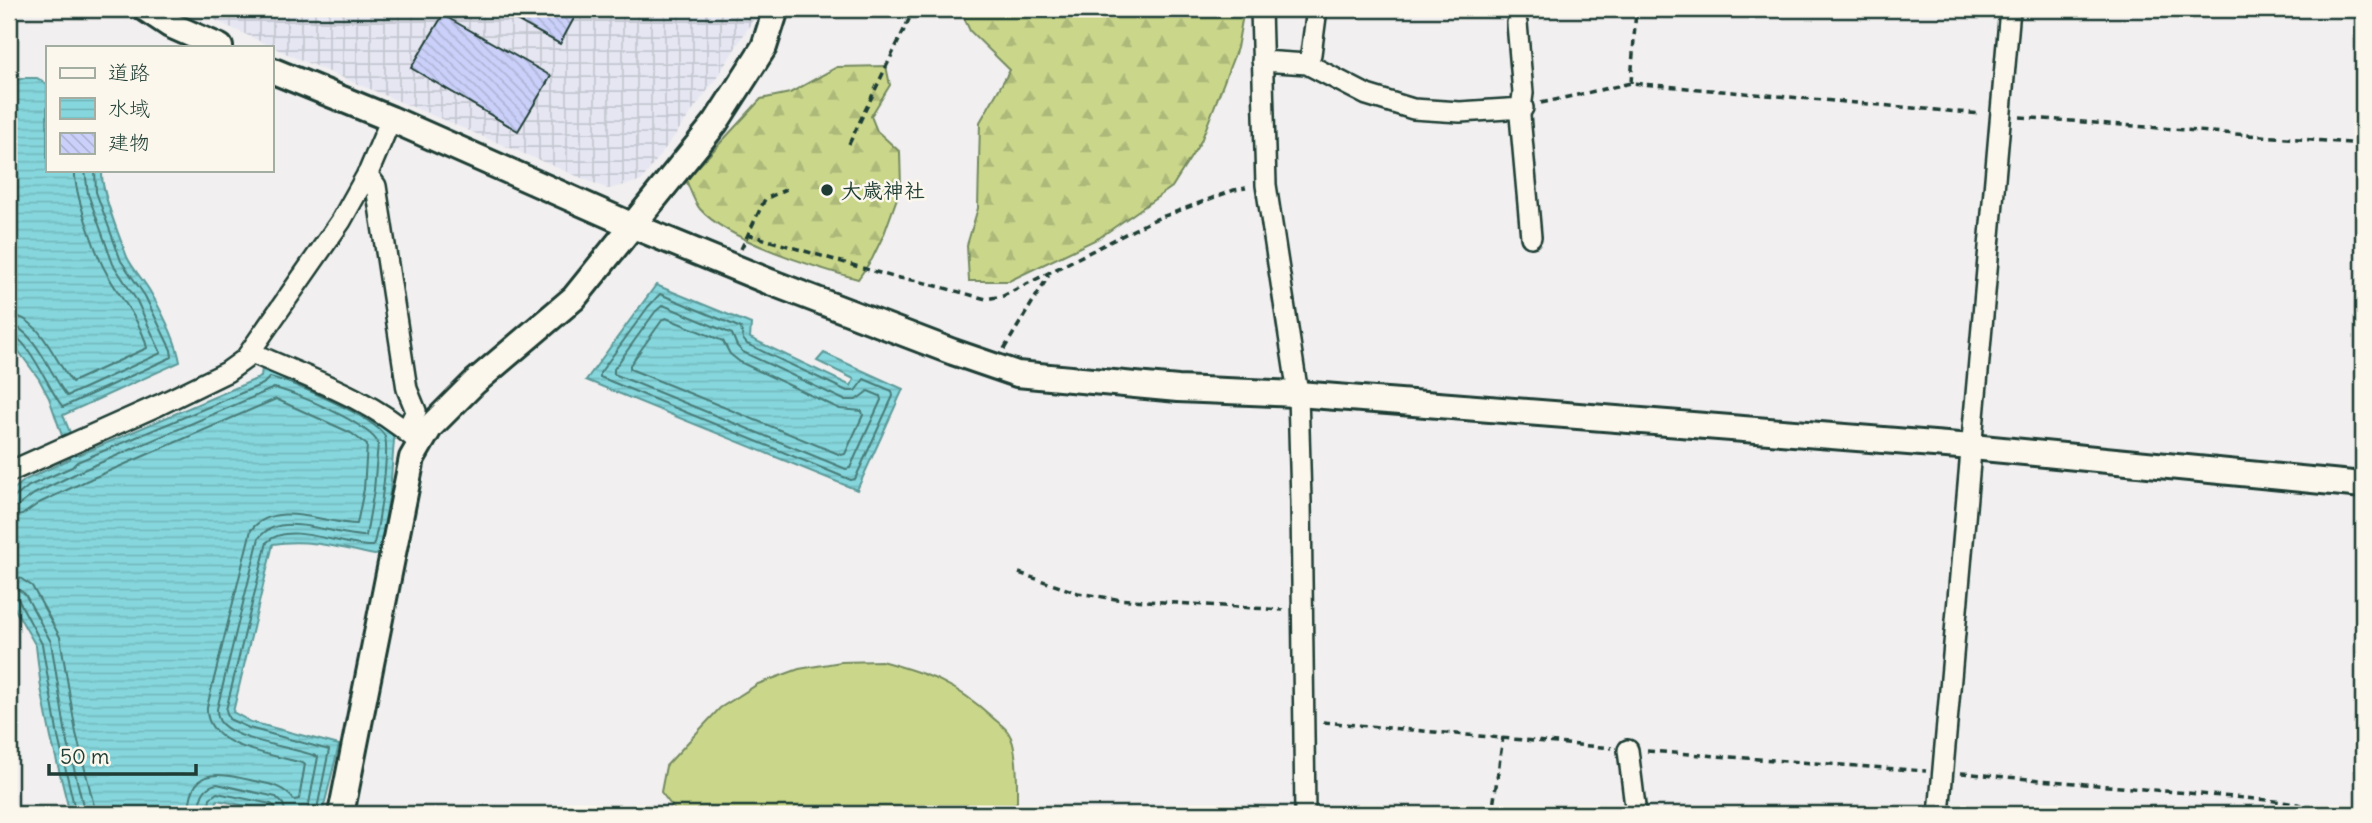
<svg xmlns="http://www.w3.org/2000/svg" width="2372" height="823" font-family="Delius,'Klee One',sans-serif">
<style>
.industrial{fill:url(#industrial-grid)}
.forest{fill:url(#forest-firs);stroke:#748a60;stroke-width:2}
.pitch{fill:#cad78b;stroke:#748a60;stroke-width:2}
.water{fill:url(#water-rules);stroke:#5d9999;stroke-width:2}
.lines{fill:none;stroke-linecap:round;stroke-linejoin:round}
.shore{stroke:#487b78;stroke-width:2}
.building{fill:url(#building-back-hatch);stroke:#1f3d34;stroke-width:2}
.minor-casing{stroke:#1f3d34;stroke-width:24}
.tertiary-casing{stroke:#1f3d34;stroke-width:30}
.path{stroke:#1f3d34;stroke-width:3.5;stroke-dasharray:7 5;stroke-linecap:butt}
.minor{stroke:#fbf7ec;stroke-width:19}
.tertiary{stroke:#fbf7ec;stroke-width:24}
.poi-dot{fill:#1f3d34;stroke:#fbf7ec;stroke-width:2.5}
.labels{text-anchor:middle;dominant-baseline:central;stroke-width:5;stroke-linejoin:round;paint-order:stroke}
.poi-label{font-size:21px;font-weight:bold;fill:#1f3d34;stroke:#fbf7ec;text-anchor:start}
</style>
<defs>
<pattern id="industrial-grid" width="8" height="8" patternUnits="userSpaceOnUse" patternTransform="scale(1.75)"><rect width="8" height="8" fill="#e5e6f2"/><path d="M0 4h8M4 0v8" fill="none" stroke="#c4c6d0"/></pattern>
<pattern id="forest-firs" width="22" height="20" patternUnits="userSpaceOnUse" patternTransform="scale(1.75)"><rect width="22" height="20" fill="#cad78b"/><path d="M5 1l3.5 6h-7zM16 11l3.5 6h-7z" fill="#adb979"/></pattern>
<pattern id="water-rules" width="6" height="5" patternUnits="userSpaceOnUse" patternTransform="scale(1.75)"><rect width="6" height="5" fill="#86d7dd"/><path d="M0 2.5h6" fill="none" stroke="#73b9be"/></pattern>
<pattern id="building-back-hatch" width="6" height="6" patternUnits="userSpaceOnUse" patternTransform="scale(1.75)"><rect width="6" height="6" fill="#cad0f9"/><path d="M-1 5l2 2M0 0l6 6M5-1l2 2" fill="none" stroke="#adb4d6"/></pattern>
</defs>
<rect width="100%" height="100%" fill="#f1efef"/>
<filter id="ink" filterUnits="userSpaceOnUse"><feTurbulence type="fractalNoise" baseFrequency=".0143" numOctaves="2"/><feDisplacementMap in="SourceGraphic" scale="14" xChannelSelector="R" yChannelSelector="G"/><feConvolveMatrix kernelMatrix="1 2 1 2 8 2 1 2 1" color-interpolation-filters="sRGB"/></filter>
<g filter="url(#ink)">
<!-- industrial -->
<path class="industrial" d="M191,9H754L753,20L716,79L641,181L608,189L296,58Z"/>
<!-- forest -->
<path class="forest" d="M960,9H1244L1237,48L1201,141L1172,187L1099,238L1009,281H969L967,245L978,208L980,122L1010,70L970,31Z
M886,66L890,85L871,116L877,131L900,152L901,187L884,234L872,259L858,279C817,268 728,241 700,209C694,202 690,189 686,180L761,99L790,93L837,67Z"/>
<!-- pitch -->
<path class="pitch" d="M881,661C929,674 955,683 992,717C997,722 1004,726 1008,732C1018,746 1017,784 1017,802L1004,814H678L661,792L666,766L690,740L720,708L758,684L799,669L841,662Z"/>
<!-- water -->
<path class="water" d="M25,78H37L47,84V170H103C97,182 121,241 127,257C133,270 144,280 151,293C163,314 176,339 180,362L63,415L79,455L261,377L262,367L323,390L390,429L394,440L390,492L379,554L375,555C341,548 308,538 273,544L233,712L251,722L339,745L322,814H285L217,800L215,814H70L51,738L41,688L36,646L9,599V493L25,480L70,459L49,398L39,379L9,338V82Z
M656,285L751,324L750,338L851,386L854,379L817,361L824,353L903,389L857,490L586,380Z"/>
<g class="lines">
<!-- shore -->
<path class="shore" d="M660,294L741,328L743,339L747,344L847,391H855L864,379L892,391L893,396L855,479L851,480L600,377V373L648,307Z
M663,305L732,334L737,346L743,352L844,400H856L868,391L880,396L881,400L850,468L846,469L614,374V369L655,312Z
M9,315C41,316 54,361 72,382L147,348C141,320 119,297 106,272C96,255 73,189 75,170
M666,318L723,341L730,354L740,362L840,409L862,411L863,415L845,454L841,455L630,369V365L663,319Z
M9,325C34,327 52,378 67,396L161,353L137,301L113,264L88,194L85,170
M9,334C29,337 50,393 63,407L172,357L171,350L145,296L121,261L96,192L95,170
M9,498H14L29,486L72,467L77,462L263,384L270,377C294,383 371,415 384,435C391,445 378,532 373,546C345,548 290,520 267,542L226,710L229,719L249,728L329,750L316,814
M9,507L18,506L34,494L81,471L274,388C295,392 369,424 378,443L374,490L366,536C338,537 280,509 259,538L217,709C217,715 218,720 222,724C240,742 294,747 318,757L307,814
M9,518L22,515L39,503L86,481L276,399L351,433L367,445L364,489L357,524C325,524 276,499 251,530L207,707C204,749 276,754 305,764L299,799L294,800C283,785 268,784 250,780C214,772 190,768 189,814
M9,577L20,578L32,586L60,637L76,733L96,814
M9,587L18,589L25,594L51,642L66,735L85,814
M9,596L18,599L42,644L58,737L76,814
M199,814C200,800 201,787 217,784L276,797L283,804L286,814
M208,814L210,798L217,793L271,804L276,808L277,814"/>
</g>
<!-- building -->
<path class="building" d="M496,9H579L560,44Z
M443,15L551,76L518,131L411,68Z"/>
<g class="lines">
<!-- minor casing -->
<g class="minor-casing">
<path id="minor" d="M1261,9L1266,185L1298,394L1301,502L1305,814
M1517,23L1523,93L1520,116L1531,237
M1262,61L1307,64L1367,95L1413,109L1460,112L1523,108
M1307,64L1311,54L1317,9
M367,174L376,186L407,389L416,411L406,431
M250,352C307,378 366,396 414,438
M9,472L159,405L227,372L245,359L341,221L369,171L391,119
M1628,750L1636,814
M1939,814L2010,9"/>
</g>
<!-- tertiary casing -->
<g class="tertiary-casing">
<path id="tertiary" d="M146,9L170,25L220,47
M271,70L391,119L631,225L770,282L953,352L1017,374L1178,389L1298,394L1972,447L2363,485
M341,814L412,458L430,427L475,382L574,298L716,122L764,47L776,9"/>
</g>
<!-- path -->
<path class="path" d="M9,64L14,58
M1631,83L1636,9
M1541,103L1631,83L1981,114
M2020,117L2363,144
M849,144L914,9
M747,234L893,277L918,281L986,299L1003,296L1151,221L1234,190L1246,188
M741,249L765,199L787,189
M1004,349L1049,275
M1019,573L1078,593L1116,599L1283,610
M1323,722L1612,748
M1647,751L1926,771
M1961,773L2267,800L2297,804L2334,814
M1492,814L1503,737"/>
<!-- minor -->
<use href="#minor" class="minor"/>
<!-- tertiary -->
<use href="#tertiary" class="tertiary"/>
</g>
</g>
<!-- markers -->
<circle class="poi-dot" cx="827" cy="190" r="7"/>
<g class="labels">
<!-- poi labels -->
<g class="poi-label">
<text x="841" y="190">大歳神社</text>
</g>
</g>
<!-- margin -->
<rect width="2372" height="823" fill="none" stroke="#fbf7ec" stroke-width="35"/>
<rect x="18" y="18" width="2337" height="788" fill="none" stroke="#1f3d34" stroke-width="2.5" filter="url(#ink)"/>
<!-- legend -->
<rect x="46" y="46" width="228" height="126" fill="#fbf7ec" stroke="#a3ada2" stroke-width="2"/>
<rect x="60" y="68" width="35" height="10" fill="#fbf7ec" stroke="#a3ada2" stroke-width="2"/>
<text x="108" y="80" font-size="21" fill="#1f3d34">道路</text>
<rect x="60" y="98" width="35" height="21" fill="url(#water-rules)" stroke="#a3ada2" stroke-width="2"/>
<text x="108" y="116" font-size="21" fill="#1f3d34">水域</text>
<rect x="60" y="133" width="35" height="21" fill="url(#building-back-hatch)" stroke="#a3ada2" stroke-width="2"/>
<text x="108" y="150" font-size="21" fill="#1f3d34">建物</text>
<!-- scale -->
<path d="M49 764v10h147v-10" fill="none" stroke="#1f3d34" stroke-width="3.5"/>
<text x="60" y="764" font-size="21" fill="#1f3d34" stroke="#fbf7ec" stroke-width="5" paint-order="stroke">50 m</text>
</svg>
